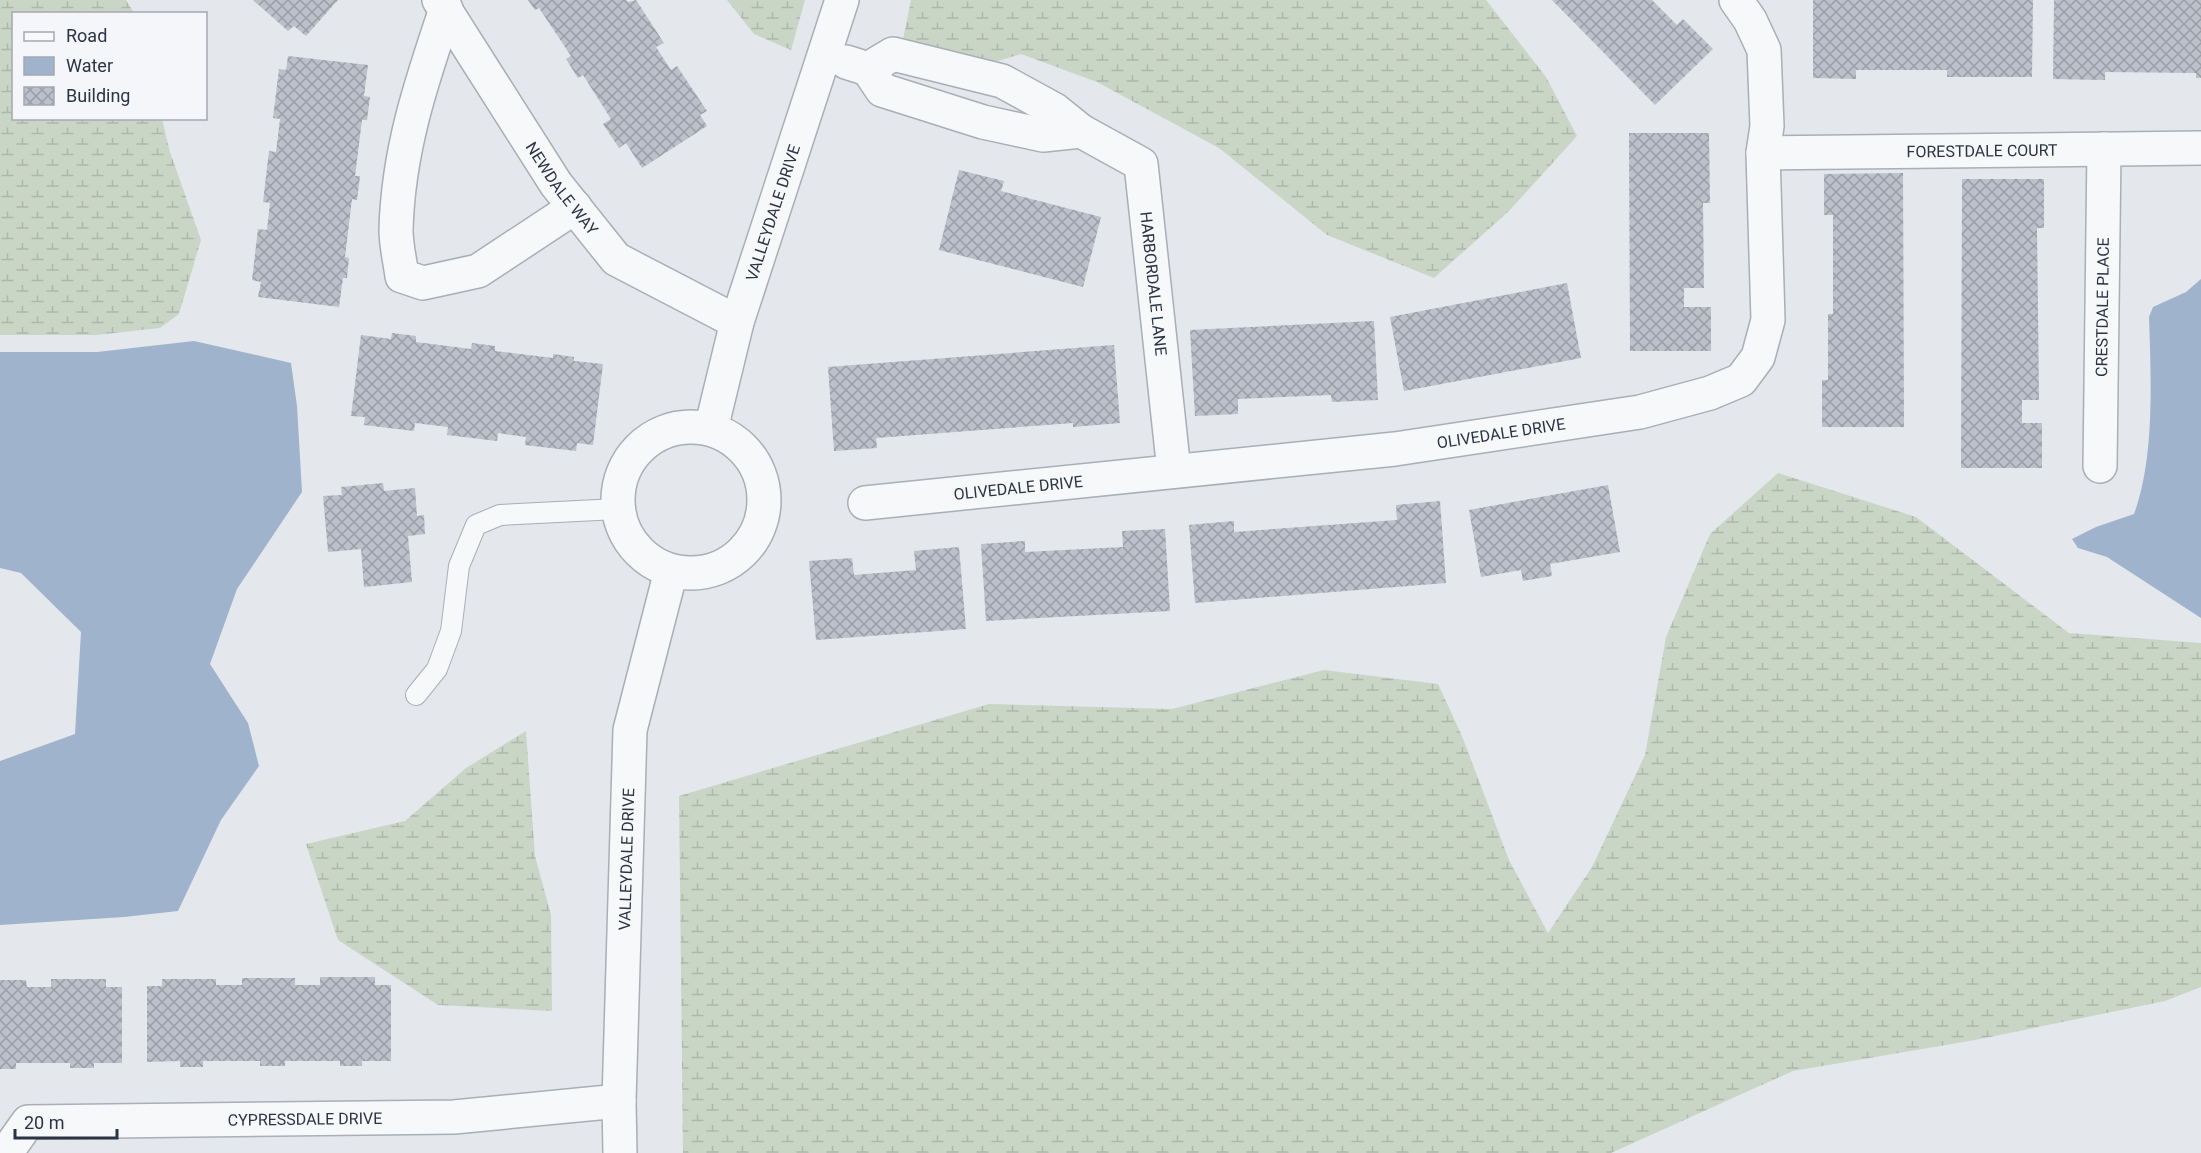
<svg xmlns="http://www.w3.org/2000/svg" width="2201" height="1153" font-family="Roboto,sans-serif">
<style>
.wetland{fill:url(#wetland-marsh)}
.water{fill:#9fb4cc}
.building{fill:url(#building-cross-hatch)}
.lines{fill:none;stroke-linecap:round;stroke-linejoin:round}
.lane-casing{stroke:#a9aeb7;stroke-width:22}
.street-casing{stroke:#a9aeb7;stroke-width:36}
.lane{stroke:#f7f8fa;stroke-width:20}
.street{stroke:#f7f8fa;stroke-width:33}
.labels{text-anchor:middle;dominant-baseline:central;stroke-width:6;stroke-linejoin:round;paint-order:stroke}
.street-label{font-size:16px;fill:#2b3445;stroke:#f4f6f9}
</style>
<defs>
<pattern id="wetland-marsh" width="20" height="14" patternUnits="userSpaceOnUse" patternTransform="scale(1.5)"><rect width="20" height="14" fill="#c9d6c5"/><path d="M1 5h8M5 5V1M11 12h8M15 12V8" fill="none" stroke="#adb8ab"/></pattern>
<pattern id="building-cross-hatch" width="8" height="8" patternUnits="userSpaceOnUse" patternTransform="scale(1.5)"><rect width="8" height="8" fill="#bbc0ca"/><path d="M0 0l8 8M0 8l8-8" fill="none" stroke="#989da6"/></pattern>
</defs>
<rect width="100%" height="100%" fill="#e4e7ec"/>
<!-- wetland -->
<path class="wetland" d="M0,0H126L134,13L14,14V118L162,119L170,152L201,240L179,314L160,328L96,335H0Z
M727,0H805L791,50L754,34Z
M911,0H1486L1546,77L1577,136L1509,211L1434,278L1327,235L1219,148L1097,82L1021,54L948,76L899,59Z
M1778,473L1916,517L2069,633L2201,643V987L2165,1001L1975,1040L1793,1071L1611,1153H683L679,796L989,704L1172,709L1324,670L1438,684L1462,736L1509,860L1548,933L1592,867L1645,755L1666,637L1710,534Z
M526,731L535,856L551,915L552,1011L438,1005L338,940L306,844L405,821L466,768Z"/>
<!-- water -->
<path class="water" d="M2201,279V618L2107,557L2078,548L2072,539L2096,527L2134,514C2155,458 2151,377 2149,317L2153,307L2186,292Z
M194,341L291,363L297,406L302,492L237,589L210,664L248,723L259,766L221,820L178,911L124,917L0,925V761L75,734L81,632L21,573L0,568V352H97Z"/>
<!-- building -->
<path class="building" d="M253,0H338L306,36L294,26L288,31Z
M528,0H626L628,2L636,0L664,43L656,47L671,70L677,66L707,111L700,115L707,126L642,168L626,143L619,148L603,124L611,119L583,75L578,78L566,59L571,56L539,8L535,10Z
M1552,0H1652L1677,25L1683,19L1713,49L1655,105Z
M1813,0H2033L2032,77H1947V70H1856V79L1813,78Z
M2054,0H2201V78H2196V73L2105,72V80L2053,79Z
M288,56L368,65L364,96L370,97L367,120H362L355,176H360L357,200L352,199L345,257L349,258L347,278H343L339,307L258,297L261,282L252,280L258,229L267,230L270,203L263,202L269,151L276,152L280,119L273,118L279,69L286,70Z
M1629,133H1709L1710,203H1703L1704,288H1684V307H1711V351H1630Z
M959,170L1004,181L1001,191L1101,217L1083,287L939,250Z
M1903,173L1904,427H1822V380H1828V314H1833V215H1824V174Z
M1962,179H2044V228H2037L2039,400H2022V423H2042V468H1961Z
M1567,283L1581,358L1404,391L1390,317Z
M1374,321L1378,400L1332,402L1331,395L1238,399V414L1195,416L1190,330Z
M392,333L416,336V342L471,349L472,343L495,346V351L553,358V354L574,357V361L603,364L593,445L577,443L576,451L525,445L526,437L498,433L497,441L447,435L448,427L415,423L414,431L364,425L365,417L351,416L361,335L391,339Z
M1114,345L1120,423L1073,427V423L876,438L877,448L834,451L828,367Z
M383,483L384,491L415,488L417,516L424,515L425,534L408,536L412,582L364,587L361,549L328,552L323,496L342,495L341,487Z
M1608,485L1620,552L1550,564L1552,576L1523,581L1521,570L1481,577L1469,510Z
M1440,501L1446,583L1195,603L1189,525L1234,521V532L1397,520L1396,505Z
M1165,529L1170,611L986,621L981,544L1025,541V552L1123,547L1122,531Z
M959,547L966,629L816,640L809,561L852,558L854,575L916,570L914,551Z
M320,977H375V985H391V1061H362V1066H340V1061H285V1066H260V1061H203V1067H180V1061L147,1062V986H162V979H216V985H242V978H295V985H320Z
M51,979H106V987H122V1063H94V1068H70V1063H16V1069H0V980H26L27,987H51Z"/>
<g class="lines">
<!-- lane casing -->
<g class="lane-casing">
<path id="lane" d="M416,695L437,669L451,631L459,566L476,525L500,515L617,509"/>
</g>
<!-- street casing -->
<g class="street-casing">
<g id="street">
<path id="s1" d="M439,0L556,184L616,259L737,322"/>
<path d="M446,9C421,83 398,151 396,230C396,245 400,261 402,276L423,283L478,271L575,207"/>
<path d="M846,62L868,69L882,90L983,122L1043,135L1081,131"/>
<path id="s2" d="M868,69L893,54L1002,81L1055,110L1081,131L1141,164L1174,471"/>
<path id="s3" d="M1763,153L2201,148"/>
<circle cx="691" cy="500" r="73"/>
<path id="s4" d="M711,429L737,322L842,0"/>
<path id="s5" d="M2100,466L2104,149"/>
<path id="s6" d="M865,503L1395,449L1640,412L1710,393L1741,380L1758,357L1768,320L1763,153L1767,126L1764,50L1750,20L1736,0"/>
<path id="s7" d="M6,1153L28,1122L454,1117L619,1101"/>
<path id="s8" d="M620,1153L619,1101L630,730L671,571"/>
</g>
</g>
<!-- lane -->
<use href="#lane" class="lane"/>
<!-- street -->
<use href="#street" class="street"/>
</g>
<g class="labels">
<!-- street labels -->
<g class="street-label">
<text stroke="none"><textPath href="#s3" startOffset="219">FORESTDALE COURT</textPath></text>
<text stroke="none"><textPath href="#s1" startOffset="225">NEWDALE WAY</textPath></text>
<text stroke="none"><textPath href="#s4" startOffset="225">VALLEYDALE DRIVE</textPath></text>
<text stroke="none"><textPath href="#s2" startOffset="424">HARBORDALE LANE</textPath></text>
<text stroke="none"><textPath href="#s5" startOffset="159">CRESTDALE PLACE</textPath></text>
<text stroke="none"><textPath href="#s6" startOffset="640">OLIVEDALE DRIVE</textPath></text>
<text stroke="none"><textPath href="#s6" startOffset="154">OLIVEDALE DRIVE</textPath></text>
<text stroke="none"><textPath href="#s8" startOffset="294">VALLEYDALE DRIVE</textPath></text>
<text stroke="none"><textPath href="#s7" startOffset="315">CYPRESSDALE DRIVE</textPath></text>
</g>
</g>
<!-- legend -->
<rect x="12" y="12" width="195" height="108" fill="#f4f6f9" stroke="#a4a8b1" stroke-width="1.5"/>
<rect x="24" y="32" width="30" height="9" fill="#f7f8fa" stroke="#a4a8b1" stroke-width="1.5"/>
<text x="66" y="42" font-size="18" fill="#2b3445">Road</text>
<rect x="24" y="57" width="30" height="18" fill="#9fb4cc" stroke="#a4a8b1" stroke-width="1.5"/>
<text x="66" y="72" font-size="18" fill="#2b3445">Water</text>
<rect x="24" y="87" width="30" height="18" fill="url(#building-cross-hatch)" stroke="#a4a8b1" stroke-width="1.5"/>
<text x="66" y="102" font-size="18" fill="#2b3445">Building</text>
<!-- scale -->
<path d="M15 1129v9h102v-9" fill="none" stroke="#2b3445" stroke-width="3"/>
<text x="24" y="1129" font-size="18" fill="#2b3445" stroke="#f4f6f9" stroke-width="4.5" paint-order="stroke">20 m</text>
</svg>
